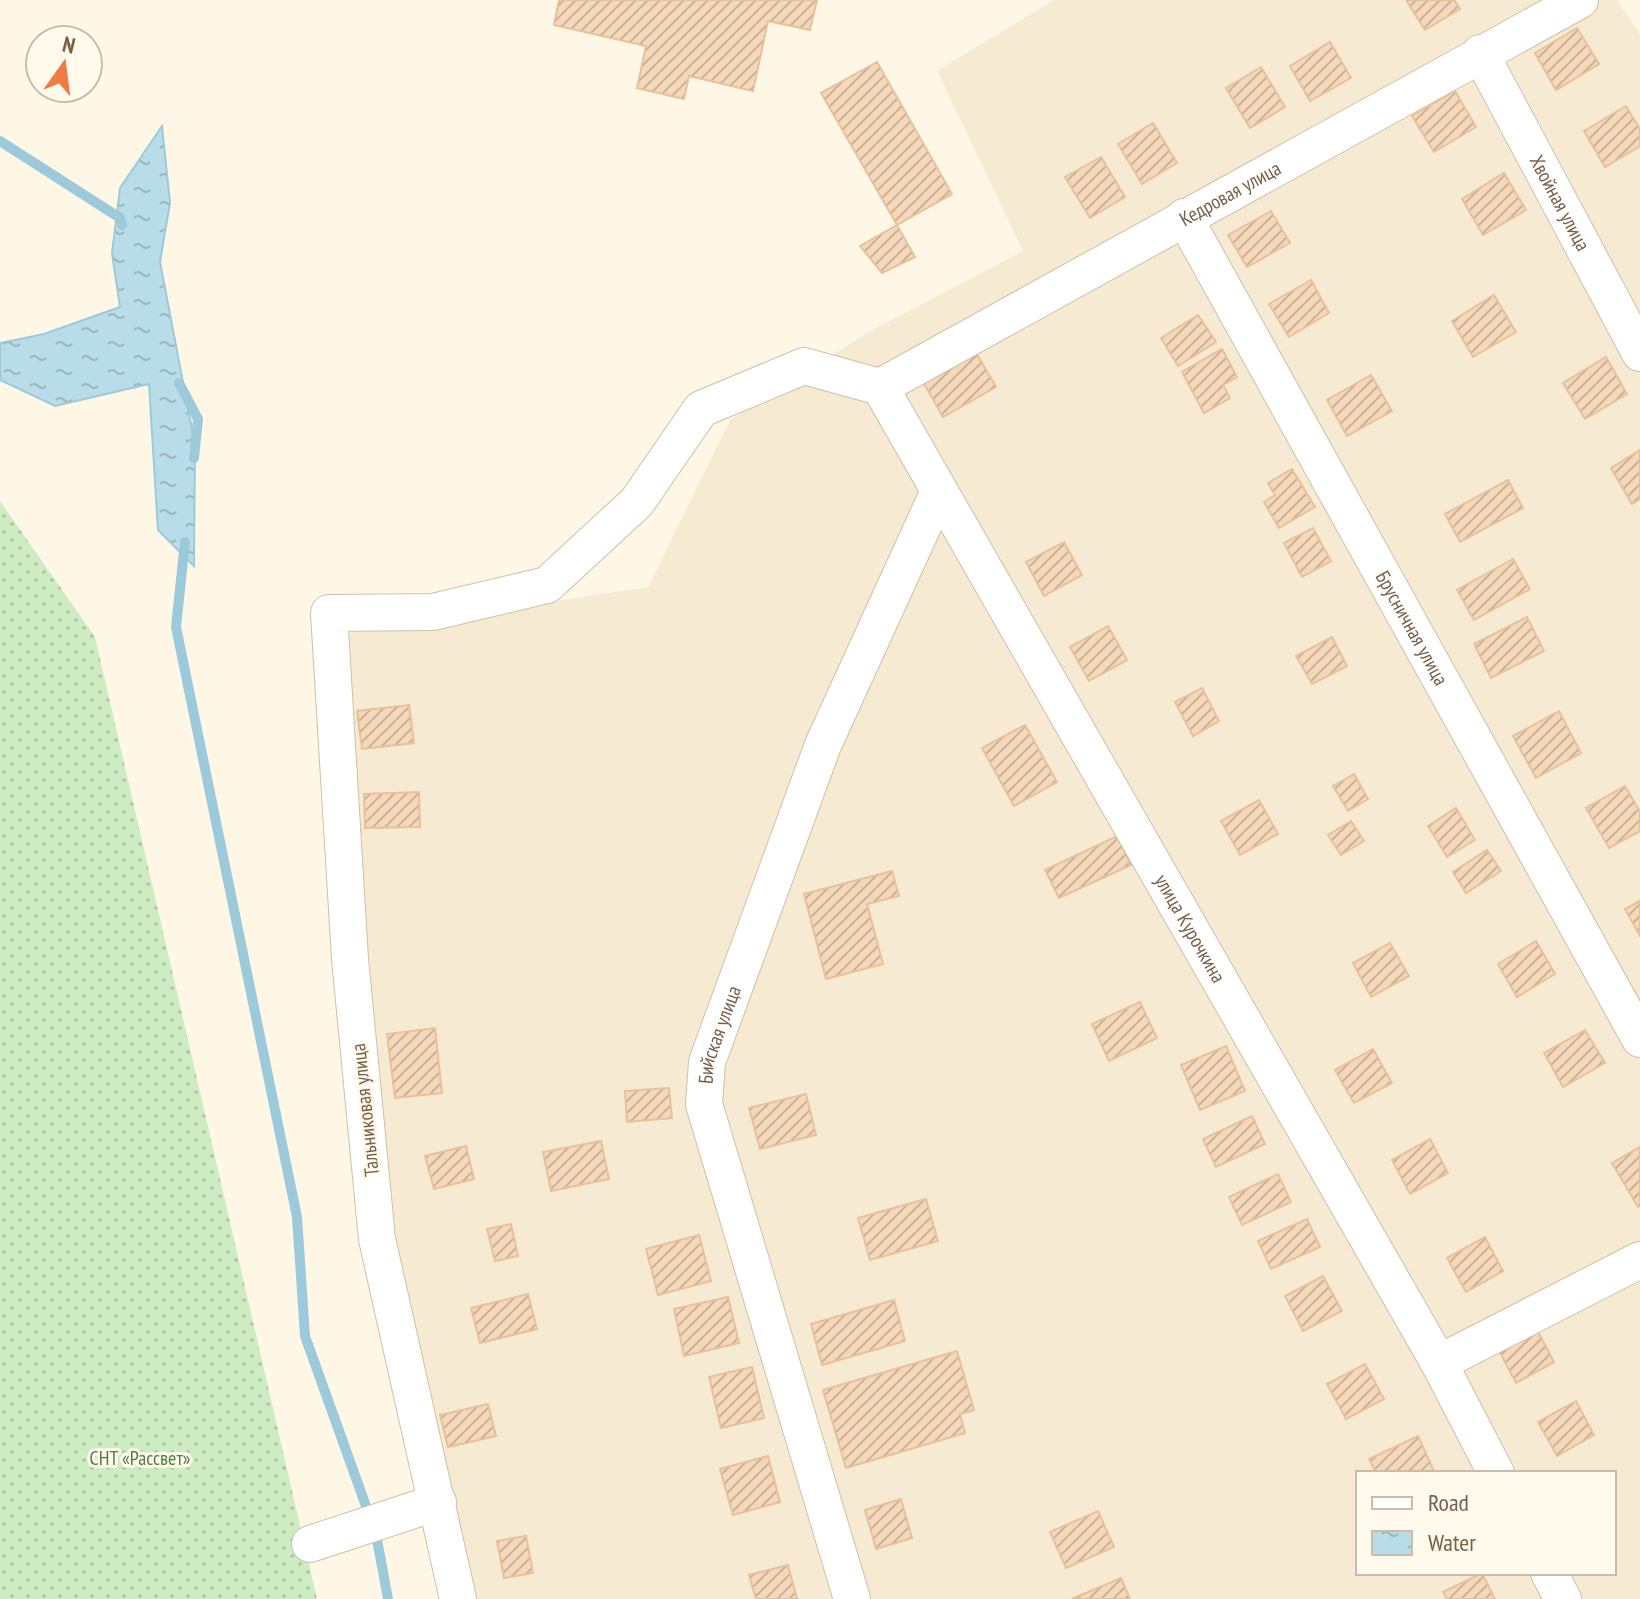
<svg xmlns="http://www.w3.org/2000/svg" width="1640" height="1599" font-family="'PT Sans Narrow',sans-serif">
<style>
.residential{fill:#f6ead2;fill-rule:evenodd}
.grass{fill:url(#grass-dots)}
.water{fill:url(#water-ripples);stroke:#9dcadb;stroke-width:2}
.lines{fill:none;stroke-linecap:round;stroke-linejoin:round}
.stream{stroke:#9dcadb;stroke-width:10}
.building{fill:url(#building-hatch);stroke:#e8c19a;stroke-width:2}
.street-casing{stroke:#d0bfaa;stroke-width:38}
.street{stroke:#fff;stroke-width:36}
.labels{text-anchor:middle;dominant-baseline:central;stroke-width:6;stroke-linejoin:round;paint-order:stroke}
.street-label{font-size:20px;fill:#785f48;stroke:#fffaec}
.park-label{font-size:20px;fill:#4b7f3f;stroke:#fffaec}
</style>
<defs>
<pattern id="grass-dots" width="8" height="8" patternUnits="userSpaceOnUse" patternTransform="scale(2)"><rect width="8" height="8" fill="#ceecc2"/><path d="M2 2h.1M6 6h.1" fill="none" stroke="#acc2a0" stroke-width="1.8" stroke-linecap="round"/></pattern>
<pattern id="water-ripples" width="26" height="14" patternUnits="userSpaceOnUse" patternTransform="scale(2)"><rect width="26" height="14" fill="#b8dce8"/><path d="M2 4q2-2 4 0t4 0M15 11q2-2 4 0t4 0" fill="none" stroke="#9ab6be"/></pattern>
<pattern id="building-hatch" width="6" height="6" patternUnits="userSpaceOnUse" patternTransform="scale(2)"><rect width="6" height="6" fill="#f5d8ba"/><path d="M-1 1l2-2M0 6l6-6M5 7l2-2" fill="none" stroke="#cbb299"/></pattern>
</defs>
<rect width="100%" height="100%" fill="#fef7e5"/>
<!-- residential -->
<path class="residential" d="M1054,0H1617L1640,34V1599H452L362,1076L328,636L648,587L730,420L867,333L1023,251L937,71ZM1358,1473H1614V1573H1358Z"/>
<!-- grass -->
<path class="grass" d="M0,501L95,637L317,1599H0Z"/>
<!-- water -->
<path class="water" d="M162,126L170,203L160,262L195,445L194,566L158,530L149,384L55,406L0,380V343L44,334L120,307L112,253L120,188Z"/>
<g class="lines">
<!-- stream -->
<path class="stream" d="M0,141L120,218L122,225
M179,383L198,419L194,458
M185,542L176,627L297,1217L305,1336L376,1534L388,1599"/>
</g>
<!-- building -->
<path class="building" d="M559,0H817L810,30L768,21L753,91L689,76L684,99L637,88L646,46L554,25Z
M1406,0H1454L1460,9L1425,30Z
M1577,28L1599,64L1556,90L1535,53Z
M1330,42L1351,78L1310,101L1290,66Z
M877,62L952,194L897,225L821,93Z
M1261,67L1285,107L1250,128L1226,88Z
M1455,91L1476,127L1434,152L1412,116Z
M1626,106L1640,129V146L1605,167L1584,131Z
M1153,123L1177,163L1142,184L1118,144Z
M1101,157L1125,197L1090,218L1065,177Z
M1504,173L1526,210L1483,235L1462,199Z
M1271,211L1290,243L1247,267L1228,235Z
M897,225L915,257L882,273L860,246Z
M1311,280L1329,313L1289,337L1269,304Z
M1494,295L1516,332L1473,357L1452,321Z
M1198,315L1216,342L1178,366L1161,338Z
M1222,349L1237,377L1223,385L1230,398L1204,413L1182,372Z
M975,351L996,387L943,417L922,380Z
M1606,357L1627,394L1585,419L1563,383Z
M1371,375L1392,411L1347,436L1327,400Z
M1640,450V499L1632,504L1611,468Z
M1292,469L1315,507L1279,528L1264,502L1275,495L1268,483Z
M1508,480L1523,508L1460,542L1445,514Z
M1313,528L1331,561L1302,577L1284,543Z
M1064,542L1082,575L1044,596L1026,562Z
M1513,559L1530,589L1474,620L1457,590Z
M1527,617L1544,651L1491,678L1474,644Z
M1108,626L1127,660L1089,681L1070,647Z
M1332,637L1347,666L1312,684L1296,656Z
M1202,688L1219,721L1193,736L1175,702Z
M409,705L414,743L362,749L357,711Z
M1559,711L1581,753L1536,778L1513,736Z
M1025,725L1057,782L1014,806L982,748Z
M1354,774L1368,799L1348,811L1333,786Z
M1625,786L1640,812V831L1609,848L1586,808Z
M419,792L420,827L365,828L364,794Z
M1259,800L1278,834L1240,855L1221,821Z
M1456,808L1475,840L1447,857L1428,826Z
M1351,821L1364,841L1341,855L1328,835Z
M1117,836L1131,865L1059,898L1045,870Z
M1487,850L1501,871L1466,893L1453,872Z
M892,871L899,896L867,904L883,964L826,979L804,894Z
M1640,901V936L1625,909Z
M1536,941L1555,974L1517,997L1498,964Z
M1390,943L1409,976L1371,997L1353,963Z
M1140,1002L1157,1038L1109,1061L1092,1024Z
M435,1028L442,1093L395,1098L387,1034Z
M1585,1030L1605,1063L1563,1087L1544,1053Z
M1226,1046L1245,1091L1200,1110L1181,1065Z
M1373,1049L1392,1083L1354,1103L1335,1070Z
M669,1088L672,1118L627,1122L625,1091Z
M806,1094L816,1135L760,1149L749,1108Z
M1252,1116L1265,1144L1216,1167L1203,1139Z
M1430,1139L1448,1173L1410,1194L1392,1160Z
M601,1141L609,1179L551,1191L543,1152Z
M466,1146L474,1179L434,1189L425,1156Z
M1640,1147V1206L1638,1207L1612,1163Z
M1278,1174L1291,1202L1242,1225L1229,1197Z
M926,1199L938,1241L870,1260L858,1218Z
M1307,1219L1320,1247L1271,1269L1258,1241Z
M511,1224L518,1256L495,1261L487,1229Z
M699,1235L711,1281L658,1295L646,1249Z
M1485,1237L1503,1271L1466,1292L1447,1258Z
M1323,1276L1342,1311L1303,1331L1285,1296Z
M528,1294L537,1329L480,1343L471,1308Z
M728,1297L739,1343L684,1356L674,1309Z
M894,1300L905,1341L822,1365L811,1324Z
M1536,1328L1554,1362L1516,1383L1498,1349Z
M957,1351L974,1410L960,1414L965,1433L846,1468L823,1390Z
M1365,1364L1384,1399L1346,1419L1327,1384Z
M752,1367L764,1418L721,1428L709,1377Z
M1576,1401L1594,1435L1557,1456L1538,1422Z
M488,1404L496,1436L448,1447L440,1415Z
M1418,1436L1434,1471L1376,1473L1369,1459Z
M768,1456L780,1502L733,1515L720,1469Z
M901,1499L912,1538L876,1549L865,1510Z
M1098,1511L1114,1547L1066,1568L1050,1532Z
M526,1536L533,1573L504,1578L497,1541Z
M788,1565L797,1599H756L749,1575Z
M1482,1573L1495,1599H1447L1443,1592Z
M1121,1578L1130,1599H1072Z"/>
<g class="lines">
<!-- street casing -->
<g class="street-casing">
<g id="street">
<path id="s1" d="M1480,53L1640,353"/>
<path id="s2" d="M1184,217L1640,1039"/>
<path id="s3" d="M880,387L1439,1363L1496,1473"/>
<path id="s4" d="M880,387L1580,0"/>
<path d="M1439,1363L1640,1260"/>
<path d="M310,1544L438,1502"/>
<path d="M1549,1573L1563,1599"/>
<path d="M458,1599L377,1239L350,959L329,613L433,612L547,585L637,502L701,409L804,366L880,387"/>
<path id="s5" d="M852,1599L704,1104L707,1062L823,745L939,491"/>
</g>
</g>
<!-- street -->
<use href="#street" class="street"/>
</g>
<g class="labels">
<!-- street labels -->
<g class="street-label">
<text stroke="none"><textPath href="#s4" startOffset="400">Кедровая улица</textPath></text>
<text stroke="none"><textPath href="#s1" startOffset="170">Хвойная улица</textPath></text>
<text stroke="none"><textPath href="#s2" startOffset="470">Брусничная улица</textPath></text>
<text stroke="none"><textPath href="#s3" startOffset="624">улица Курочкина</textPath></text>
<text stroke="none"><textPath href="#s5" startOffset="588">Бийская улица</textPath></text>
<text transform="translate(365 1110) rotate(-96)">Тальниковая улица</text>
</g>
<!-- park labels -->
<g class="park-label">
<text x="140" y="1458">СНТ «Рассвет»</text>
</g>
</g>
<!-- legend -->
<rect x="1356" y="1471" width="260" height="104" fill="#fffaec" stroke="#c9bcaa" stroke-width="2"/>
<rect x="1372" y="1497" width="40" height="12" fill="#ffffff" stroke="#c9bcaa" stroke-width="2"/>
<text x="1428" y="1511" font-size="24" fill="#785f48">Road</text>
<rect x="1372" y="1531" width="40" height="24" fill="url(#water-ripples)" stroke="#c9bcaa" stroke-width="2"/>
<text x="1428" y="1551" font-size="24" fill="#785f48">Water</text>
<!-- north arrow -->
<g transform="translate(64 64) rotate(14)"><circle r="38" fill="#fffaec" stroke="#c9bcaa" stroke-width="2"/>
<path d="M0-6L14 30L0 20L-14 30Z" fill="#ee7d43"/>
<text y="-12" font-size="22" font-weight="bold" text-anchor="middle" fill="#785f48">N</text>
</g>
</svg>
